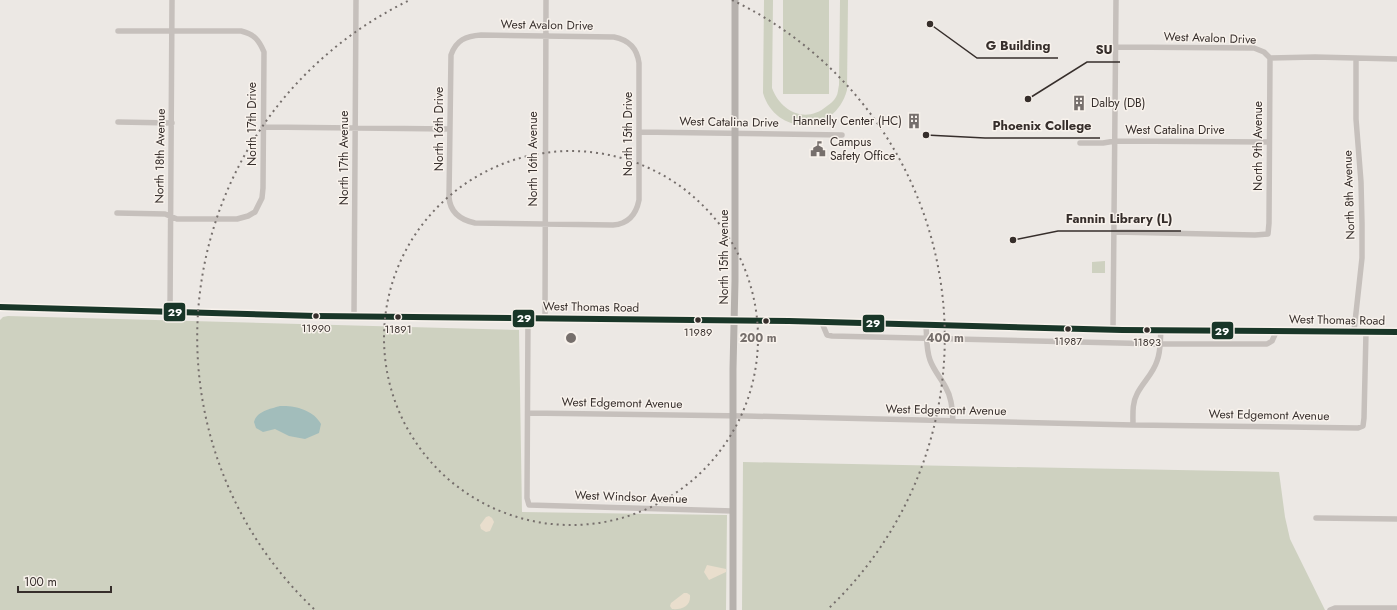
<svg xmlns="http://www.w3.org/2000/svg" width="1397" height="610" font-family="Jost,sans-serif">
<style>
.green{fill:#ced1c0}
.sand{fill:#e9decd}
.water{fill:#a2bdbb}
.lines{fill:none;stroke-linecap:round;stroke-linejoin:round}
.street{stroke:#c6c0bc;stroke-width:5.5}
.secondary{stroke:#b6b1ad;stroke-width:7}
.bus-1-casing{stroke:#f8f2ec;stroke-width:9}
.bus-1{stroke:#193628;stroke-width:6}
.ring{fill:none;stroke:#766f6c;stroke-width:2;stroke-dasharray:2 4}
.bus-dot{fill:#362e2b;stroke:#f8f2ec;stroke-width:1.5}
.labels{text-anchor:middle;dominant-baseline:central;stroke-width:3;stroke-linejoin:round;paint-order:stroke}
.bus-label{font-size:11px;fill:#362e2b;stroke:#f8f2ec}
.street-label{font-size:12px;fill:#362e2b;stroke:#f8f2ec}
.poi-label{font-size:12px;fill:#362e2b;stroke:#f8f2ec;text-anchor:start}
.centre{fill:#766f6c;stroke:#f8f2ec;stroke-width:2}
.ring-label{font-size:12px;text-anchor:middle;font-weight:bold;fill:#766f6c;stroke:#f8f2ec;stroke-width:3;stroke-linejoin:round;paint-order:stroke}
.leader{fill:none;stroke:#362e2b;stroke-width:1.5}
.callout-dot{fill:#362e2b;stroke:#f8f2ec;stroke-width:1.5}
.callout-label{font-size:13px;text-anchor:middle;font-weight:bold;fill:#362e2b;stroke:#f8f2ec;stroke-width:3;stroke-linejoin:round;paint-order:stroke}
.line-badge{stroke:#f8f2ec;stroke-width:1.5}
.badge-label{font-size:11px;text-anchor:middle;font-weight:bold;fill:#fff}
</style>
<rect width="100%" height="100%" fill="#ece8e4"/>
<!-- green -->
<path class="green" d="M764,0H773L772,88C781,112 806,124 827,106C830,104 834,101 836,97C838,94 838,89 839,85L840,0H848L847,90C835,135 776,137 763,93Z
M783,0H829V94H783Z
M1105,261V273H1092V262Z
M8,316L519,330L522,512L727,515L726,610H0V320L3,317Z
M743,462L1279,472L1285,517L1290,539L1325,610H742Z"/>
<!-- sand -->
<path class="sand" d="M489,516L492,518L494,522L490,531L486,532L481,529L480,525L486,517Z
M707,565L726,569V572L709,580L704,572Z
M684,593H687L690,595C691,606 682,610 672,609L670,606L671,603Z"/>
<!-- water -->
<path class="water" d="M280,406C294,405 314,410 321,424L319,433L305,439L289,436L275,429L263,432L256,428L254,422C257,411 270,409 280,406Z"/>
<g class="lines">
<!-- street -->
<path class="street" d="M481,35L614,37C629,40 637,48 639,63V200C636,215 628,224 613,225L475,223C461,220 450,213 449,197L451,55C456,40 466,36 481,35Z
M1116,47L1254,48L1264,52L1270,58
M1270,58L1315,57L1397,59
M118,122L172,123
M263,127L450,129
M639,132L842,135
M1080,143H1103L1115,141L1269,142
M117,213L165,214L177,219H237L248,216L255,212L262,198L263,188L264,52C259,40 254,34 241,31H118
M1115,232L1255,235L1268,234L1269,223L1270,58
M170,312L172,0
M354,316L356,0
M528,318L527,498L529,505L733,511
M545,318L546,0
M822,323L827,335L832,336L1160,344H1267L1272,341L1277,330
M926,326C927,338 926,349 930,360C934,371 941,378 946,388C952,398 952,410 953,421
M1113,329L1116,0
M1354,331L1362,258V224L1361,182L1356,119V58
M528,413L746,416L1133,425L1358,428L1363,426L1364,418L1366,332
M1133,425C1133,414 1132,403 1137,394C1143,382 1153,374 1157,361C1161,351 1160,340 1161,330
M1316,518L1397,519
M1330,610L1335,608H1397"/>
<!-- secondary -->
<path class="secondary" d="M0,307L316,316L789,321L868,324L1122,330L1397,332
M733,610V369L735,281V0"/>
<!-- bus-1 casing -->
<g class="bus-1-casing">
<path id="bus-1" d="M0,307L316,316L789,321L1122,330L1397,332"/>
</g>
<!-- bus-1 -->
<use href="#bus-1" class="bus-1"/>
</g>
<!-- distance rings -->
<g class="ring">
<circle cx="571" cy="338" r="187"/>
<path d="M314 609A374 374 0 0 1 410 0M732 0A374 374 0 0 1 828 609"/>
</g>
<!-- icons -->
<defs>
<g id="building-bare" transform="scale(1.2)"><path d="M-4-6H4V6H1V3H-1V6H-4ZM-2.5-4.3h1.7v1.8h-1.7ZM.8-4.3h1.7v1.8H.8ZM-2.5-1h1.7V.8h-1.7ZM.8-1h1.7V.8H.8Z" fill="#766f6c" stroke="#f8f2ec" stroke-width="2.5" paint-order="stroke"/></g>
<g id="civic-bare" transform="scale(1.2)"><path d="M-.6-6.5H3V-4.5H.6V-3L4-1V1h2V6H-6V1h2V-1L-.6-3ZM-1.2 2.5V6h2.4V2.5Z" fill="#766f6c" stroke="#f8f2ec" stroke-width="2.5" paint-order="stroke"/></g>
</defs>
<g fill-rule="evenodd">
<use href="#building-bare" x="1079" y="103"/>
<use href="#building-bare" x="914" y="121"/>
<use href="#civic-bare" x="818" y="149"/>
</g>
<!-- markers -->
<g class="bus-dot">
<circle cx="316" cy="316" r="3.5"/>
<circle cx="398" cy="317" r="3.5"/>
<circle cx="698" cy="320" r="3.5"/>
<circle cx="766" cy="321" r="3.5"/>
<circle cx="1068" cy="329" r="3.5"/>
<circle cx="1147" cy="330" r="3.5"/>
</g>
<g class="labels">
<!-- bus labels -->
<g class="bus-label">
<text x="316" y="328">11990</text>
<text x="398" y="329">11891</text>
<text x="698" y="332">11989</text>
<text x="1068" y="341">11987</text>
<text x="1147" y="342">11893</text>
</g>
<!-- street labels -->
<g class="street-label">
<text transform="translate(547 25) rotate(1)">West Avalon Drive</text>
<text transform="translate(1210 38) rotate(2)">West Avalon Drive</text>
<text transform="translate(729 122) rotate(1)">West Catalina Drive</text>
<text transform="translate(252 124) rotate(-90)">North 17th Drive</text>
<text transform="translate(439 129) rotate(-90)">North 16th Drive</text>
<text x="1175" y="130">West Catalina Drive</text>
<text transform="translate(628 134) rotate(-90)">North 15th Drive</text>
<text transform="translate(1258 146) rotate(-90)">North 9th Avenue</text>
<text transform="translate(160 156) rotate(-89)">North 18th Avenue</text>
<text transform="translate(344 158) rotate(-90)">North 17th Avenue</text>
<text transform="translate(533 159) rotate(-90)">North 16th Avenue</text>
<text transform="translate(1349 195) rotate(-92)">North 8th Avenue</text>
<text transform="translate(724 257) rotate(-90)">North 15th Avenue</text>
<text transform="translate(591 307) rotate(1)">West Thomas Road</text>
<text transform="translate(1337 320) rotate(1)">West Thomas Road</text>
<text transform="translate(622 403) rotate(1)">West Edgemont Avenue</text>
<text transform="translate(946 410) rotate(1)">West Edgemont Avenue</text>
<text transform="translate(1269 415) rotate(1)">West Edgemont Avenue</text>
<text transform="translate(631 497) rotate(2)">West Windsor Avenue</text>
</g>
<!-- poi labels -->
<g class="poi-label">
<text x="1091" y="103">Dalby (DB)</text>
<text x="902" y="121" text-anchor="end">Hannelly Center (HC)</text>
<text x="830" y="142">Campus<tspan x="830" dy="14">Safety Office</tspan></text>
</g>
</g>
<circle cx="571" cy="338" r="6" class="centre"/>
<g class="ring-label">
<text x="758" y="342">200 m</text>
<text x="945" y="342">400 m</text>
</g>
<!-- callouts -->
<path class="leader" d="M930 24L977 58H1058M1028 99L1087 62H1120M926 135L985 138H1100M1013 240L1058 231H1181"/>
<g class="callout-dot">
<circle cx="930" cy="24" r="4"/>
<circle cx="1028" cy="99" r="4"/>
<circle cx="926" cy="135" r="4"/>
<circle cx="1013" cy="240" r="4"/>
</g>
<g class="callout-label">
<text x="1018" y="50">G Building</text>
<text x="1104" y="54">SU</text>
<text x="1042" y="130">Phoenix College</text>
<text x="1119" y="223">Fannin Library (L)</text>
</g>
<g class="line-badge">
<rect x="163" y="302" width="23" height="20" rx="4" fill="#193628"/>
<rect x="512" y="309" width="23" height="19" rx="4" fill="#193628"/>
<rect x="862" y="314" width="23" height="19" rx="4" fill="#193628"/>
<rect x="1211" y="321" width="23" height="19" rx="4" fill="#193628"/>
</g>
<g class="badge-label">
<text x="175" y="316">29</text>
<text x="524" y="322">29</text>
<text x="873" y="327">29</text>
<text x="1222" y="335">29</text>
</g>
<!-- scale -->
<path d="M18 586v6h93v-6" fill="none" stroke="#362e2b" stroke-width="2"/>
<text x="24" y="586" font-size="12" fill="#362e2b" stroke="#f8f2ec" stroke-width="3" paint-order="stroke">100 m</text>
</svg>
